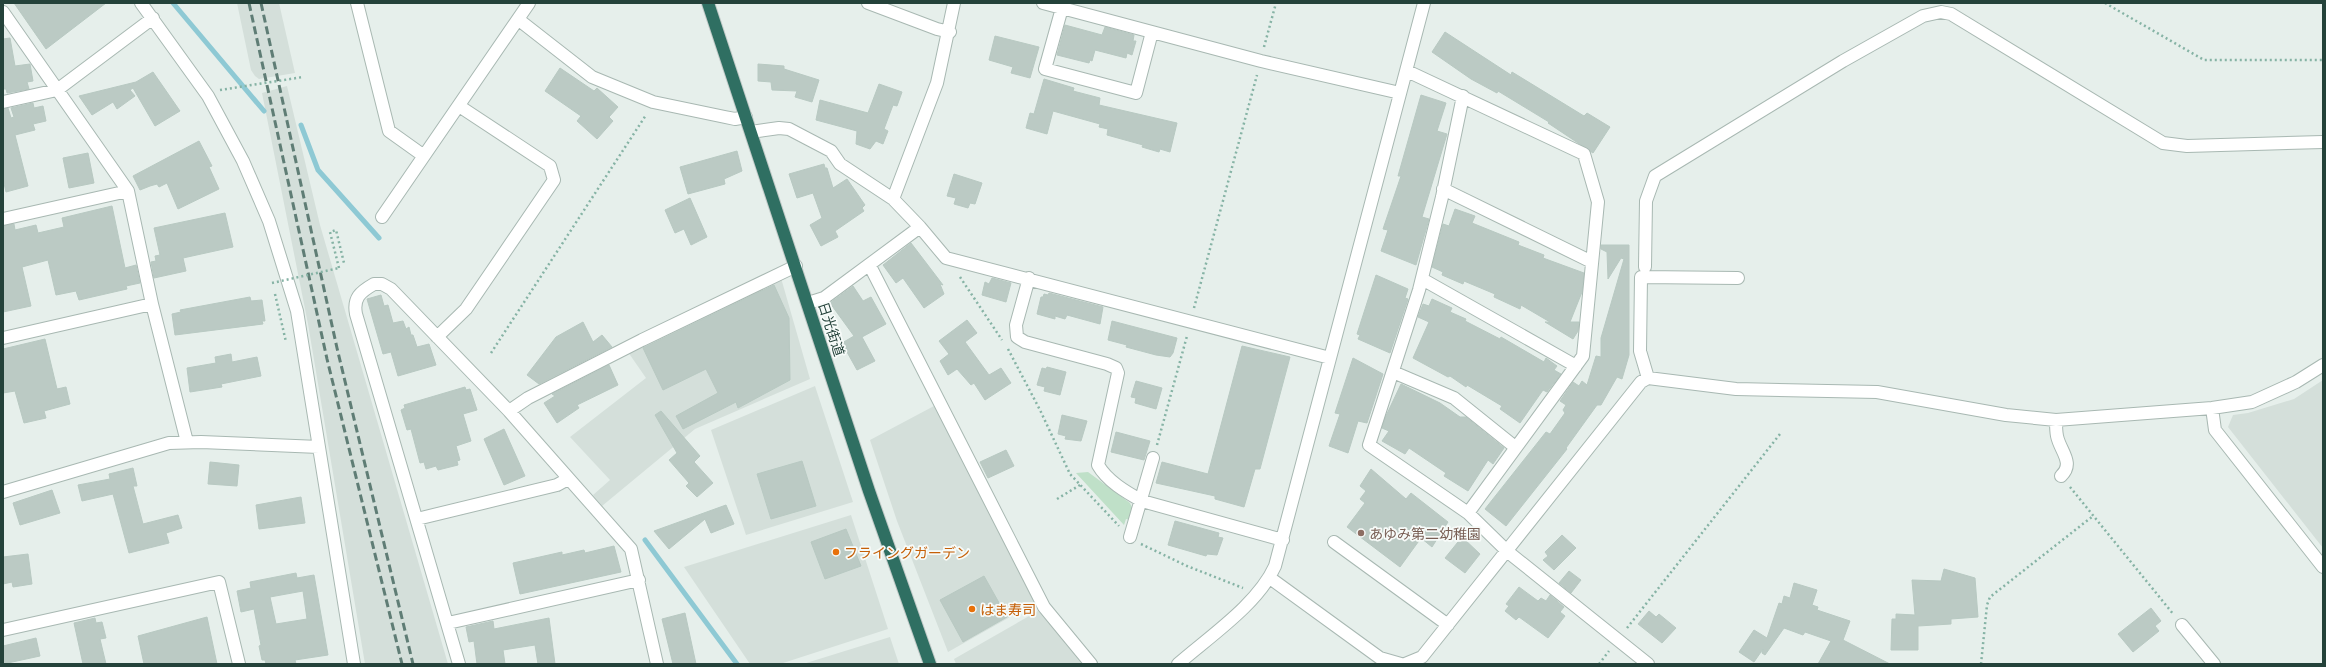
<svg xmlns="http://www.w3.org/2000/svg" width="2326" height="667" font-family="Manrope,'Noto Sans JP',sans-serif">
<style>
.built{fill:#d4dfda}
.green{fill:#bfe0c8}
.lines{fill:none;stroke-linecap:round;stroke-linejoin:round}
.stream{stroke:#8ec9d4;stroke-width:5}
.building{fill:#bbcac4;stroke:#b8c9c2;fill-rule:evenodd}
.minor-casing{stroke:#a8b8b2;stroke-width:14}
.highway-casing{stroke:#c2cac8;stroke-width:14}
.path{stroke:#86b3a5;stroke-width:2.5;stroke-dasharray:2 3;stroke-linecap:butt}
.minor{stroke:#fff;stroke-width:12}
.highway{stroke:#2f6f62;stroke-width:12}
.rail{stroke:#5f7d75;stroke-width:3;stroke-dasharray:8 4;stroke-linecap:butt}
.path-bridge{stroke:#86b3a5;stroke-width:2.5;stroke-dasharray:2 3;stroke-linecap:butt}
.education-dot{fill:#8d6e63;stroke:#f7fbf9;stroke-width:1.5}
.food-dot{fill:#e8710a;stroke:#f7fbf9;stroke-width:1.5}
.labels{text-anchor:middle;dominant-baseline:central;stroke-width:3.5;stroke-linejoin:round;paint-order:stroke}
.street-label{font-size:14px;fill:#24423a;stroke:#f7fbf9}
.education-label{font-size:14px;fill:#785e54;stroke:#f7fbf9;text-anchor:start}
.food-label{font-size:14px;fill:#c56008;stroke:#f7fbf9;text-anchor:start}
</style>
<rect width="100%" height="100%" fill="#e6efeb"/>
<!-- built -->
<path class="built" d="M237,3H279L295,73L259,79L255,76L251,70Z
M287,86L320,225L448,664H365L308,324L262,93Z
M781,278L810,379L695,429L602,506L593,495L610,480L570,437L646,378L628,352Z
M2323,380V548L2228,427L2233,415L2248,413L2294,399Z
M815,386L853,502L746,535L711,430Z
M934,406L1011,552L1035,603L948,652L897,521L870,440Z
M851,515L888,629L780,664H750L684,567Z
M1038,611L1084,664H956L954,659Z
M890,637L899,664H803Z"/>
<!-- green -->
<path class="green" d="M1088,472L1130,503L1133,510L1130,520L1126,519L1124,525L1076,473Z"/>
<g class="lines">
<!-- stream -->
<path class="stream" d="M173,3L264,111
M301,125L318,170L379,238
M645,540L737,664"/>
</g>
<!-- building -->
<path class="building" d="M14,3H106L46,49Z
M1065,25L1102,35L1105,27L1134,35L1133,41H1136L1132,55L1127,53L1126,58L1095,50L1092,61L1090,60L1089,63L1057,55Z
M1445,32L1511,75L1512,72L1584,116L1587,113L1610,127L1593,153L1548,123L1549,122L1498,91L1497,93L1471,79L1432,52Z
M995,36L1039,47L1030,78L1011,73L1013,67L989,60Z
M10,38L15,66L30,64L33,81L27,82L29,89L7,93L6,89H3V39Z
M758,64L784,66V69L819,80L812,102L795,97L797,91L772,90L771,82L758,81Z
M560,68L594,91L597,88L618,107L609,117L613,121L597,139L577,121L581,116L545,91Z
M153,72L180,111L155,126L133,88L130,90L135,96L117,109L113,102L92,115L79,96L136,82Z
M1044,79L1074,88L1073,91L1100,98L1099,105L1177,123L1170,152L1160,149L1159,152L1142,147L1143,145L1107,135L1108,129L1099,127L1100,124L1053,111L1047,134L1026,128L1030,113L1034,114Z
M879,84L902,92L897,106L893,105L884,129L888,131L883,144L876,141L870,149L856,144L857,131L816,120L820,100L868,113Z
M1421,95L1446,103L1437,131L1447,134L1422,217L1429,219L1416,265L1381,251L1388,230L1383,229L1401,176H1398Z
M33,103L34,108L43,106L46,121L33,124L35,130L15,135L28,186L6,192L3,179V109L8,108L11,118L14,117L11,108Z
M199,141L212,166L209,167L219,189L178,209L167,183L159,187L157,184L150,186L140,190L133,176Z
M737,151L742,171L724,179L725,184L688,194L680,167Z
M88,153L94,183L69,188L63,158Z
M824,164L825,168H827L833,188L847,179L865,205L862,208L864,211L835,231L838,237L821,246L810,225L822,218L813,193L797,198L789,174Z
M954,174L982,183L975,204L970,203L968,208L954,204L956,198L947,196Z
M690,198L707,237L691,245L684,229L675,233L665,210Z
M112,206L125,268L136,265L140,283L126,286L127,289L79,300L76,291L56,295L48,260L22,267L31,306L3,312V226L14,224L15,230L36,225L38,233L64,227L62,218Z
M1455,209L1475,216L1472,223L1519,242L1518,245L1544,255L1543,258L1584,273L1582,292L1570,322H1579L1578,331L1573,339L1545,322H1550L1521,305L1520,309L1494,297L1495,294L1464,281L1463,284L1442,275L1443,272L1432,267L1443,224L1449,226Z
M225,213L233,247L183,258L186,271L154,278L151,262L156,261L155,256L160,255L154,228Z
M911,243L943,285L940,284L944,294L924,308L903,278L896,283L883,265Z
M1601,245H1629V355L1622,379L1617,377L1601,405H1597L1566,448L1567,449L1506,526L1485,509L1546,432L1550,434L1565,413L1563,410L1566,405L1560,401L1573,382L1579,386L1582,381L1587,385L1596,356L1601,357V338L1624,259L1621,258L1608,279L1607,252L1601,249Z
M1376,275L1408,289L1405,298L1408,299L1390,353L1358,339L1360,335L1357,334Z
M992,278L1011,283L1006,302L982,295L985,282L989,284Z
M774,285L789,318L790,380L738,408L736,402L683,429L676,416L718,393L706,369L663,390L643,348Z
M853,286L863,301L871,297L886,324L862,337L875,361L857,370L842,343L854,336L830,303Z
M1049,293L1103,307L1100,324L1067,315L1065,319L1055,316V319L1037,314L1041,297H1043L1044,294L1048,295Z
M381,295L384,306L388,305L393,323L403,321L406,329L409,327L411,335H413L417,347L429,344L436,365L398,376L391,352L383,354L367,299Z
M250,297L251,301L262,300L265,321H262L263,324L175,335L172,314L181,312L180,310Z
M1432,299L1452,308L1450,312L1466,319L1465,321L1500,339L1501,337L1544,362L1546,358L1557,366L1554,370L1561,374L1547,392L1543,390L1520,423L1500,409L1502,406L1467,385L1466,387L1450,376L1448,377L1413,358L1429,322L1418,317L1423,304L1429,306Z
M967,320L977,333L965,342L989,375L1001,368L1011,383L985,400L974,383L971,385L957,369L948,375L940,361L949,354L939,341Z
M1112,321L1177,338L1173,353L1170,357L1156,355L1126,347L1127,345L1108,340Z
M583,322L593,342L602,335L612,347L539,384L527,375L556,337Z
M45,339L57,389L66,387L70,404L44,411L46,418L24,423L15,391L3,393V349Z
M1242,346L1290,357L1260,469H1255L1244,507L1215,499V496L1156,483L1162,462L1208,474Z
M231,354L232,362L257,357L261,376L221,384L222,387L190,392L187,368L216,363L215,357Z
M1353,358L1383,374L1367,423L1358,421L1348,453L1329,446L1340,414L1335,413Z
M609,365L618,385L577,405L579,408L557,423L544,403L555,396L552,394Z
M1047,367L1066,372L1060,395L1044,391L1045,387L1037,385L1042,368L1046,369Z
M1136,381L1162,388L1156,409L1135,403L1136,398L1131,397Z
M1401,384L1440,403L1460,417H1466L1504,448L1493,464L1488,460L1468,491L1444,476L1446,473L1409,448L1405,454L1382,441L1389,431L1382,428L1385,418Z
M465,387L466,390L470,389L477,410L463,414L471,441L456,446L460,460L457,461L458,465L438,470L436,466L426,469L424,462L420,463L411,429L407,430L401,410L405,408L404,405Z
M661,411L700,456L694,462L713,483L697,497L686,486L689,483L669,460L677,453L655,415Z
M1062,415L1087,421L1081,441L1065,439L1066,436L1058,434Z
M504,429L525,476L504,485L484,439Z
M1116,432L1150,441L1144,460L1111,452Z
M1006,450L1014,466L988,478L980,462Z
M802,461L816,506L771,519L757,474Z
M210,462L239,465L237,486L208,484Z
M133,468L137,486H133L143,524L178,515L182,528L166,533L169,543L129,553L113,494L82,501L78,485L110,479L109,474Z
M1371,469L1406,499L1411,493L1448,522L1432,547L1421,538L1400,567L1347,527L1365,503L1360,499L1366,491L1360,486Z
M52,490L60,513L20,525L13,503Z
M301,497L305,523L259,529L256,505Z
M726,505L734,524L711,533L705,519L669,549L654,531Z
M1175,521L1219,533L1218,537L1223,538L1217,555L1207,554L1206,556L1168,545Z
M846,529L861,566L825,579L811,542Z
M1562,535L1576,548L1554,570L1543,560L1548,556L1545,552Z
M1462,537L1480,554L1465,573L1445,558Z
M614,546L621,572L520,594L513,563L562,552V555L584,550L585,553Z
M28,554L32,584L13,587L12,582L3,584V557Z
M1944,569L1975,578L1978,617L1951,619V624L1918,626V650H1891L1892,619H1896V614L1915,615L1912,580L1941,581Z
M1569,571L1581,580L1571,593L1559,583Z
M296,573L297,578L314,575L328,655L295,660L296,664H266L265,660H262L259,646L261,645L254,609L241,612L237,591L251,588L250,582ZM303,591L307,619L276,624L270,597Z
M984,576L1007,617L963,642L940,600Z
M1794,583L1817,590L1812,605L1818,607L1817,610L1850,621L1843,640L1890,664H1818L1831,641L1805,632L1803,635L1784,628L1765,655L1762,653L1763,649L1754,662L1739,652L1754,630L1767,638L1779,603L1782,604L1784,596L1790,598Z
M1519,587L1538,601L1541,598L1546,601L1550,595L1564,607L1560,612L1565,616L1548,638L1519,617L1516,620L1505,611L1509,606L1506,604Z
M2151,608L2161,621L2155,626L2159,631L2133,652L2118,634Z
M1649,611L1656,617L1659,614L1676,628L1662,643L1638,624Z
M685,613L696,664H673L662,619Z
M207,617L217,664H144L138,636Z
M95,618L96,623L102,622L106,638L100,639L106,664H83L74,623Z
M549,618L555,664H538L535,645L503,650L505,664H477L474,641L469,642L466,627L493,621L494,629Z
M36,638L40,656L3,664V646Z"/>
<g class="lines">
<!-- minor casing -->
<g class="minor-casing">
<path id="minor" d="M141,3L208,96L243,161L269,221L297,311L354,664
M357,3L389,131L424,156
M868,3L937,29L950,32
M1043,3L1152,32L1136,93L1045,69L1062,8
M3,12L128,191L152,304L3,338
M519,20L592,77L653,102L725,117L735,119L746,117
M1152,32L1261,61L1400,93
M1407,71L1584,154L1598,202L1583,356L1468,513L1369,445L1419,290L1442,197L1463,96
M3,102L57,90L153,18
M751,132L779,128L789,129L831,151L840,164L893,199L920,227L824,298L808,303
M1443,189L1592,262
M893,199L937,83L954,3
M382,217L529,3
M3,219L128,191
M920,227L946,258L1330,358
M870,266L1044,607L1091,664
M1645,267L1646,201L1655,176L1843,61L1923,16L1941,12L1951,14L2163,143L2187,146L2323,142
M1029,278L1016,325L1017,337L1025,342L1107,364L1116,368L1118,373L1098,465C1107,481 1126,492 1142,501L1283,540
M1422,279L1576,366
M152,304L187,442
M437,337L466,309L554,180L550,166L459,106
M1393,372L1454,398L1515,447
M1648,378L1640,351L1641,277L1738,278
M2212,408L2215,430L2323,567
M509,411L528,398L642,340L796,266
M2056,420C2056,425 2056,431 2057,436C2060,451 2075,463 2061,476
M3,492L169,443L201,442L319,447
M1468,513L1508,552L1648,664
M417,519L557,485L568,479
M1130,537L1153,458
M1334,542L1448,625
M1270,578L1380,658L1401,664
M448,623L639,580
M2182,625L2214,664
M3,630L219,582L239,664
M459,664L356,314C353,298 360,292 374,284H382L391,289L509,411L631,549L657,664
M1178,664C1210,636 1258,604 1275,566L1424,3
M1405,664L1422,657L1641,382L1648,378L1736,389L1877,392L2006,415L2056,420L2212,408L2252,402L2296,382L2323,365"/>
</g>
<!-- highway casing -->
<g class="highway-casing">
<path id="highway" d="M708,3L869,491L930,664"/>
</g>
<!-- path -->
<path class="path" d="M2105,3L2204,60H2323
M1264,47L1276,3
M220,90L303,77
M339,268L330,232L336,230L344,263
M960,277L1002,340
M275,294L286,342
M1194,308L1257,75
M1008,349L1040,410L1070,474L1119,526
M491,353L646,115
M1157,445L1187,336
M2070,487L2174,615
M1057,499L1080,485
M1141,544L1187,566L1243,588
M1627,628L1780,434
M1599,664L1609,651
M1981,664L1987,605L1990,597L2093,516"/>
<!-- minor -->
<use href="#minor" class="minor"/>
<!-- highway -->
<use href="#highway" class="highway"/>
<!-- rail -->
<path class="rail" d="M249,3L327,359L402,664
M261,3L337,348L413,664"/>
<!-- path-bridge -->
<path class="path-bridge" d="M272,283L339,268"/>
</g>
<!-- markers -->
<circle class="education-dot" cx="1361" cy="533" r="4"/>
<g class="food-dot">
<circle cx="836" cy="552" r="4"/>
<circle cx="972" cy="609" r="4"/>
</g>
<g class="labels">
<!-- street labels -->
<g class="street-label">
<text transform="translate(832 329) rotate(72)">日光街道</text>
</g>
<!-- education labels -->
<g class="education-label">
<text x="1369" y="533">あゆみ第二幼稚園</text>
</g>
<!-- food labels -->
<g class="food-label">
<text x="844" y="552">フライングガーデン</text>
<text x="980" y="609">はま寿司</text>
</g>
</g>
<!-- border -->
<rect width="2326" height="667" fill="none" stroke="#24423a" stroke-width="8"/>
</svg>
